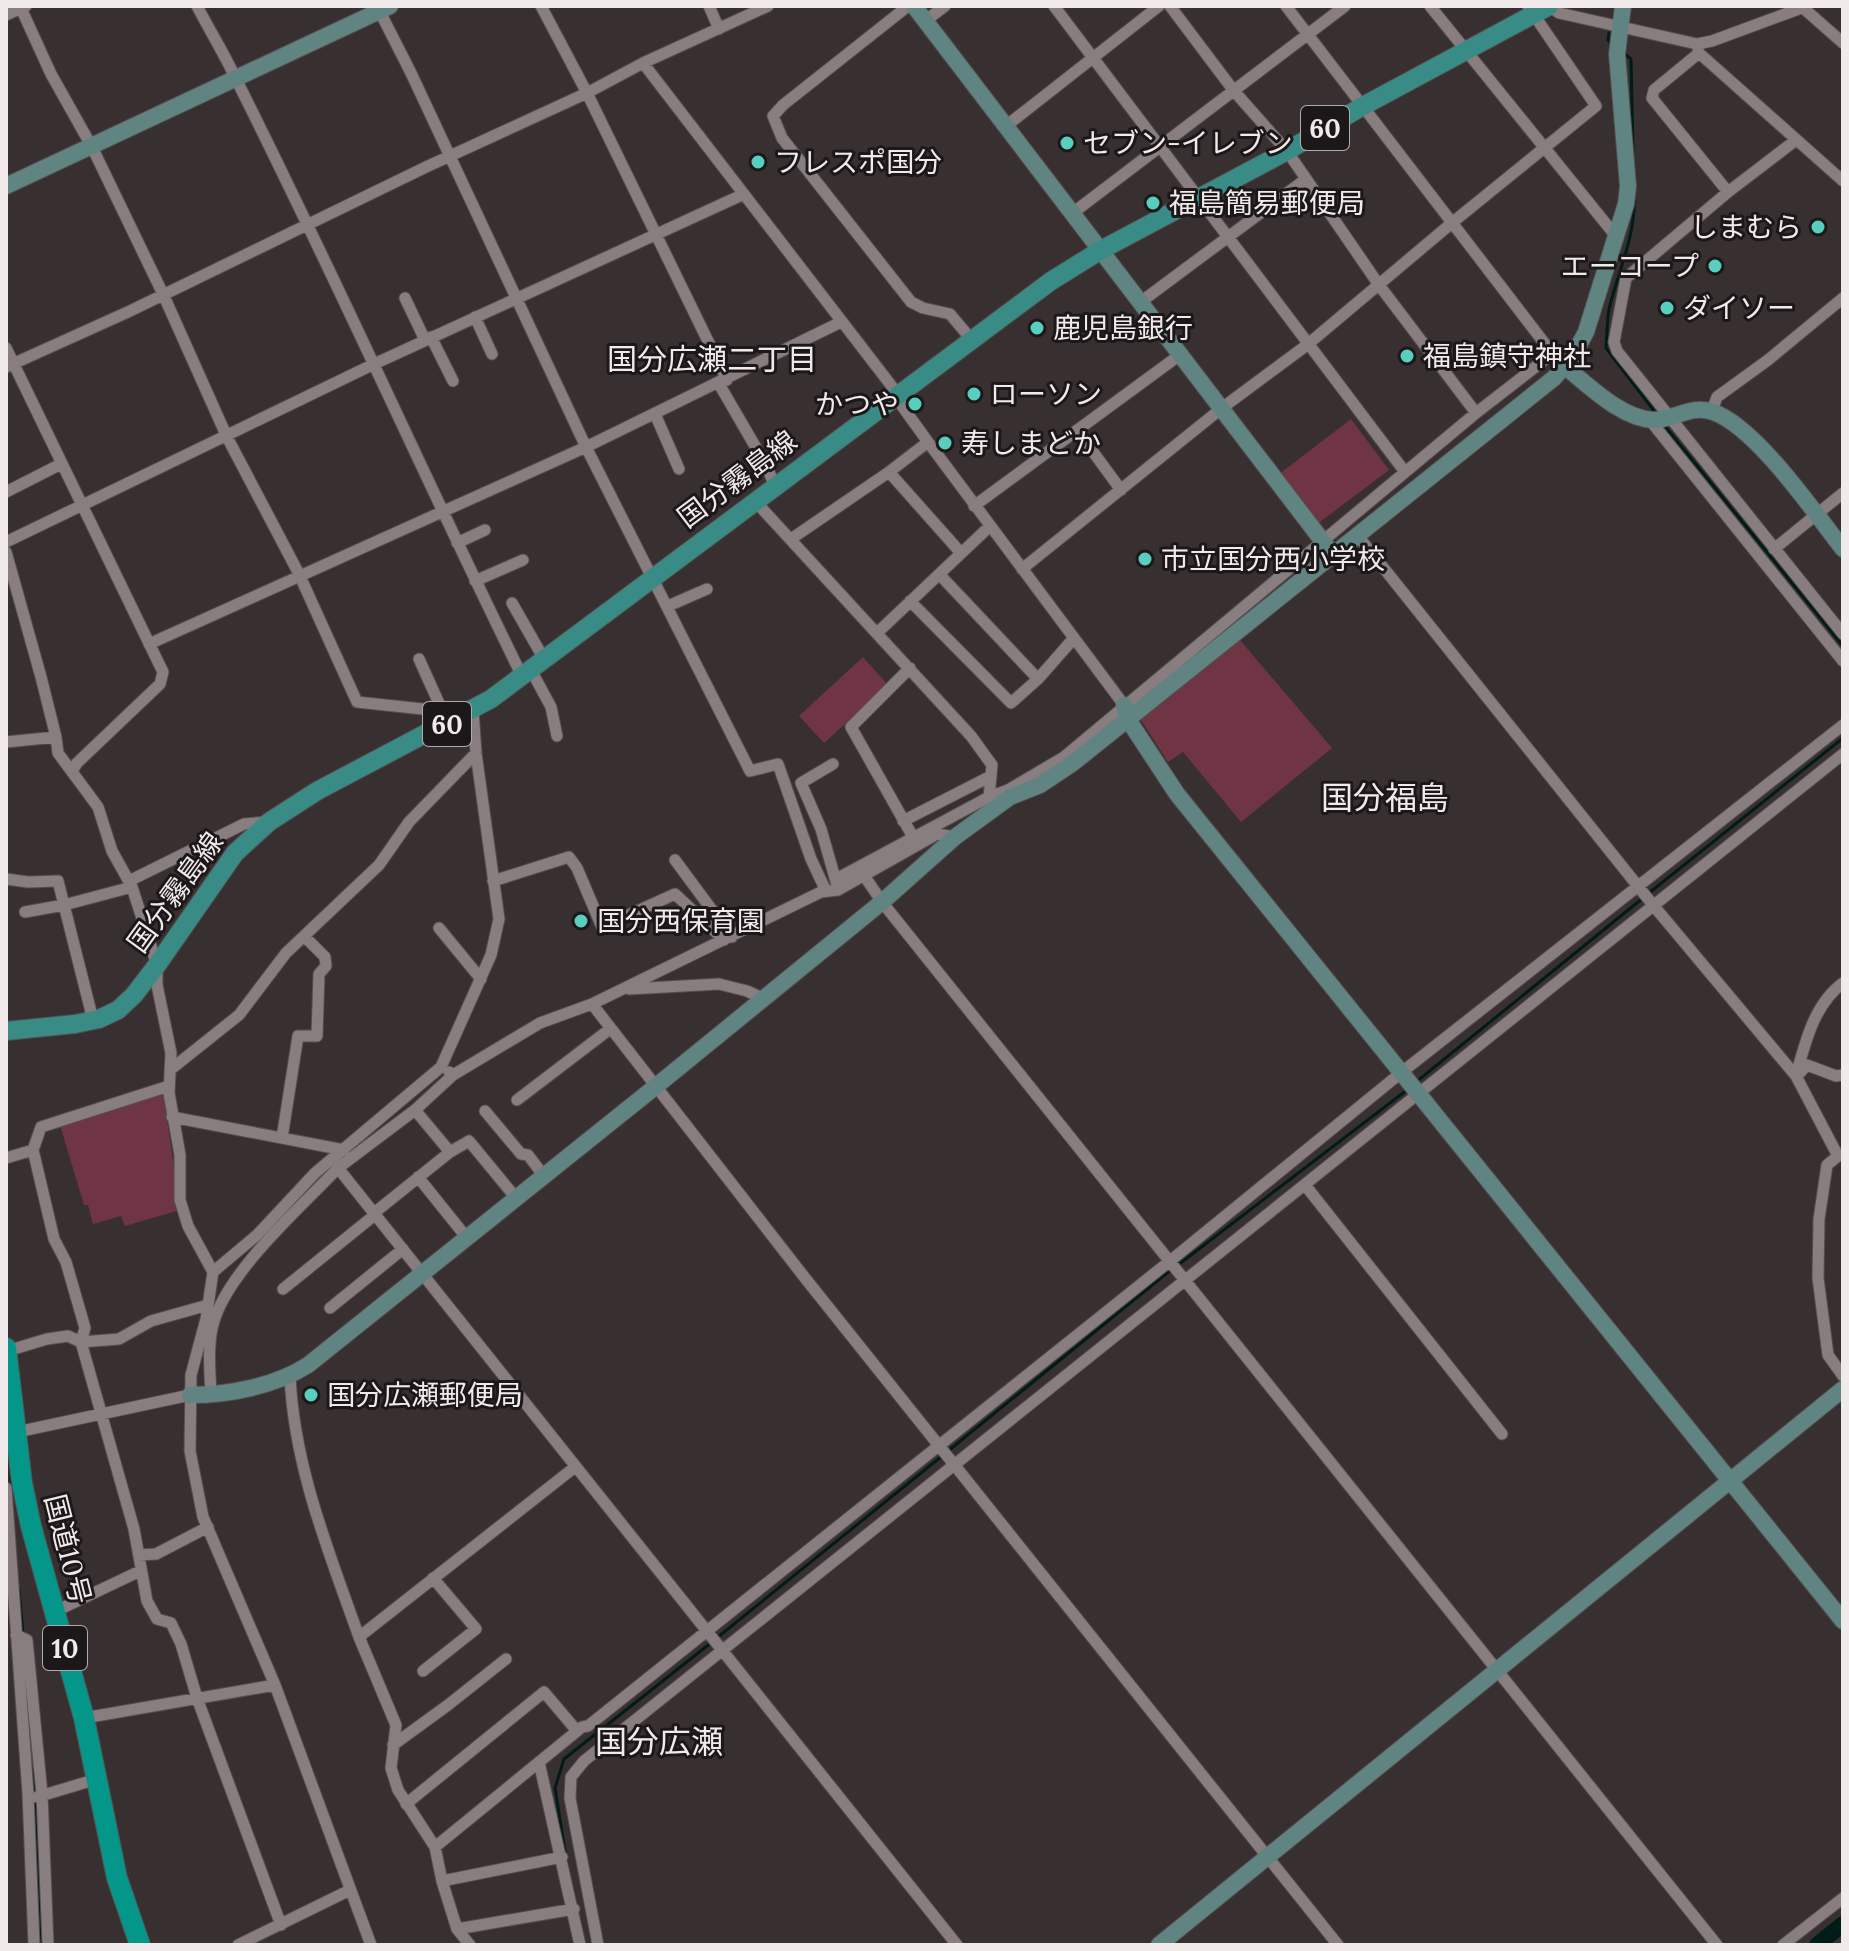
<svg xmlns="http://www.w3.org/2000/svg" width="1849" height="1951" font-family="Lora,'Noto Sans JP',serif">
<style>
.green{fill:#703544}
.lines{fill:none;stroke-linecap:round;stroke-linejoin:round}
.stream{stroke:#001c19;stroke-width:3}
.river{stroke:#001c19;stroke-width:16}
.street-casing{stroke:#554e4f;stroke-width:13}
.secondary-casing{stroke:#554e4f;stroke-width:18}
.primary-casing{stroke:#554e4f;stroke-width:20}
.highway-casing{stroke:#554e4f;stroke-width:22}
.street{stroke:#887d7f;stroke-width:11}
.secondary{stroke:#608482;stroke-width:16}
.primary{stroke:#388c85;stroke-width:18}
.highway{stroke:#039689;stroke-width:20}
.poi-dot{fill:#58cebf;stroke:#1c1819;stroke-width:3}
.labels{text-anchor:middle;dominant-baseline:central;stroke-width:6;stroke-linejoin:round;paint-order:stroke}
.shield{fill:#1c1819;stroke:#b0abac;stroke-width:2}
.shield-label{font-size:26px;font-weight:bold;fill:#f0eaeb}
.poi-label{font-size:28px;fill:#f0eaeb;stroke:#1c1819;text-anchor:start}
.street-label{font-size:28px;fill:#f0eaeb;stroke:#1c1819}
.neighbourhood-label{font-size:30px;fill:#f0eaeb;stroke:#1c1819}
.quarter-label{font-size:32px;fill:#f0eaeb;stroke:#1c1819}
</style>
<rect width="100%" height="100%" fill="#382f30"/>
<!-- green -->
<path class="green" d="M1351,419L1389,470L1312,528L1274,478Z
M1239,639L1332,748L1241,822L1183,752L1168,762L1139,717Z
M863,657L888,685L824,743L799,716Z
M163,1091L180,1210L125,1226L121,1216L93,1224L88,1205H84L60,1125Z"/>
<g class="lines">
<!-- stream -->
<path class="stream" d="M1609,33L1608,40L1613,45
M1622,52L1631,59L1633,152
M1634,196C1636,236 1618,271 1609,309C1607,321 1607,335 1606,348L1655,412
M1664,425L1843,646
M1649,893L1843,738
M1416,1082L1643,898
M1178,1265L1407,1090
M948,1451L1172,1269
M11,1474L12,1490
M19,1590L23,1634
M718,1637L942,1456
M34,1769L36,1793
M36,1801L42,1945
M567,1864L555,1788L564,1759L712,1642"/>
<!-- river -->
<path class="river" d="M1817,1945L1843,1924"/>
<!-- street casing -->
<g class="street-casing">
<path id="street" d="M20,6L51,74L92,147L163,294L227,437L299,574L357,702L432,710H473L476,753L499,919L491,955L441,1067L315,1173L257,1235L213,1272
M197,6C210,31 225,55 237,81C336,277 425,479 522,676
M377,6L411,73L586,447L750,771L778,764L811,859L826,891
M541,6L587,93L727,380
M709,6L719,29
M908,6L783,105L773,116L782,138L911,302L923,308L950,314L971,339
M1054,6L1405,472
M1170,6L1234,91L1287,151L1379,285L1476,413
M1286,6L1555,357
M1430,6L1615,235
M1549,6L1559,13L1697,44L1712,41L1807,6
M1801,6L1843,43
M6,15L26,6
M925,21L945,6
M1697,44L1699,53L1843,181
M1699,53L1654,90L1652,98L1728,192
M643,63L897,393L902,406L928,442L1124,705
M1006,126L1159,6
M1796,140L1728,192L1626,278L1614,342L1617,351L1843,634
M1074,212L1345,6
M405,298L425,340
M1142,301L1306,179
M475,317L492,354
M431,337L453,381
M6,348L163,672L160,684L77,763L72,771
M6,367L130,311L426,167L587,93L643,63L768,6
M723,382L719,384L766,465L775,486
M1712,411L1717,397L1768,360L1843,298
M655,414L679,469
M1649,419L1843,661
M1077,430L1121,490
M889,472L961,553
M6,492L61,464
M755,501L971,736L992,765L989,797L1008,790L1064,757L1476,413L1552,354
M974,506L1181,354
M1358,536L1653,905L1796,1076L1838,1156L1827,1165L1819,1219L1818,1278L1828,1355L1843,1376
M791,539L889,472L928,442
M6,542L372,365L744,194
M457,543L485,530
M1774,549L1843,493
M6,552L41,677L56,737L58,753L98,807L112,851L132,887L157,965V985L171,1053L169,1093L180,1155V1200L188,1226L213,1272L206,1319L191,1375L190,1451L203,1517L275,1685L371,1945
M1022,569L1222,408L1307,345L1453,222L1596,106L1528,6
M939,574L1038,679
M475,581L523,560
M910,601L1011,703L1038,679L1074,638
M512,603L544,659
M668,606L707,589
M877,633L990,526
M149,644L586,447L841,322
M419,659L442,710
M910,668L851,727L913,837
M531,670L551,707L557,736
M6,742L56,737
M833,764L801,783L821,829L837,885
M903,821L991,776
M675,860L732,937
M863,874L882,902L1717,1945
M6,879L28,882L58,881L93,1020
M836,879L989,797
M129,881L244,824L267,822
M493,881L569,857L577,868L602,927L675,894L724,940
M25,912L64,905L132,887
M439,928L481,979
M629,989L719,984L747,991L762,998
M592,1004L805,1278L1338,1945
M170,1070L239,1015L286,953L379,865L409,822L476,753
M449,1072L453,1075L540,1023L592,1004L821,892L838,890L937,834L955,837
M453,1075L415,1110L338,1168L957,1945
M1796,1076C1805,1043 1814,1004 1843,983
M1797,1076L1807,1065L1836,1076L1843,1075
M517,1100L610,1029
M485,1111L521,1154L528,1155L544,1176
M172,1117L344,1150
M282,1138L298,1036H317L319,974L326,966L325,957L304,936
M33,1150L41,1127L169,1086
M450,1152L469,1141L516,1198
M6,1158L33,1150L54,1239L66,1262L85,1328L81,1342L134,1529L147,1601L157,1619L171,1623L181,1644L197,1698L281,1925
M418,1177L467,1238
M1305,1185L1502,1434
M374,1213L450,1152L415,1110
M283,1289L376,1214
M330,1308L403,1249
M7,1351L47,1339L68,1336L81,1342L119,1339L151,1321L208,1305
M290,1376C294,1467 329,1552 359,1637L575,1467
M211,1395C210,1371 207,1344 214,1321C230,1269 300,1208 338,1168
M17,1432L190,1395
M6,1488L28,1794L34,1945
M139,1555L156,1554L208,1527
M54,1612L140,1571
M16,1635L27,1640L42,1794L48,1945
M359,1637L396,1725L391,1768L398,1790L435,1847L442,1881L457,1929L470,1945
M423,1671L476,1629L433,1578
M84,1718L275,1685
M393,1745L448,1705L506,1659
M539,1762L580,1945
M37,1797L97,1779
M406,1804L544,1692L577,1731
M435,1847L582,1727L588,1726L1170,1261L1402,1072L1843,725
M442,1881L562,1857
M457,1929L574,1909
M238,1945L350,1890
M598,1945L570,1798L571,1777L584,1761L1843,754
M1783,1945L1843,1898"/>
</g>
<!-- secondary casing -->
<g class="secondary-casing">
<path id="secondary" d="M914,6L1334,556
M6,186L390,6
M1564,366C1589,385 1620,418 1653,420C1674,420 1692,404 1713,412C1756,427 1814,512 1843,549
M1124,705L1127,718L1177,794L1843,1621
M190,1395C230,1395 275,1386 308,1365L655,1087L882,902L955,837L1010,797L1040,785L1073,763L1554,378L1572,358L1586,332L1626,204L1628,186L1617,54L1623,6
M1159,1945L1843,1389"/>
</g>
<!-- primary casing -->
<g class="primary-casing">
<path id="primary" d="M6,1031L75,1024L99,1019L118,1010L134,995L157,965L235,853L269,822L317,791L491,699L1051,281L1101,250L1287,151L1363,106L1549,6"/>
</g>
<!-- highway casing -->
<g class="highway-casing">
<path id="highway" d="M6,1348L22,1483L31,1526L84,1718L117,1878L140,1945"/>
</g>
<!-- street -->
<use href="#street" class="street"/>
<!-- secondary -->
<use href="#secondary" class="secondary"/>
<!-- primary -->
<use href="#primary" class="primary"/>
<!-- highway -->
<use href="#highway" class="highway"/>
</g>
<!-- markers -->
<g class="poi-dot">
<circle cx="1067" cy="143" r="8"/>
<circle cx="758" cy="162" r="8"/>
<circle cx="1153" cy="203" r="8"/>
<circle cx="1818" cy="227" r="8"/>
<circle cx="1715" cy="266" r="8"/>
<circle cx="1667" cy="308" r="8"/>
<circle cx="1037" cy="328" r="8"/>
<circle cx="1407" cy="356" r="8"/>
<circle cx="974" cy="394" r="8"/>
<circle cx="915" cy="404" r="8"/>
<circle cx="945" cy="443" r="8"/>
<circle cx="1145" cy="559" r="8"/>
<circle cx="581" cy="921" r="8"/>
<circle cx="311" cy="1395" r="8"/>
</g>
<g class="labels">
<!-- shield labels -->
<g class="shield">
<rect x="1301" y="106" width="48" height="44" rx="6"/>
<rect x="423" y="702" width="48" height="44" rx="6"/>
<rect x="43" y="1626" width="44" height="44" rx="6"/>
</g>
<g class="shield-label">
<text x="1325" y="128">60</text>
<text x="447" y="724">60</text>
<text x="65" y="1648">10</text>
</g>
<!-- poi labels -->
<g class="poi-label">
<text x="1083" y="143">セブン-イレブン</text>
<text x="774" y="162">フレスポ国分</text>
<text x="1169" y="203">福島簡易郵便局</text>
<text x="1802" y="227" text-anchor="end">しまむら</text>
<text x="1699" y="266" text-anchor="end">エーコープ</text>
<text x="1683" y="308">ダイソー</text>
<text x="1053" y="328">鹿児島銀行</text>
<text x="1423" y="356">福島鎮守神社</text>
<text x="990" y="394">ローソン</text>
<text x="899" y="404" text-anchor="end">かつや</text>
<text x="961" y="443">寿しまどか</text>
<text x="1161" y="559">市立国分西小学校</text>
<text x="597" y="921">国分西保育園</text>
<text x="327" y="1395">国分広瀬郵便局</text>
</g>
<!-- street labels -->
<g class="street-label">
<text transform="translate(737 479) rotate(-37)">国分霧島線</text>
<text transform="translate(175 892) rotate(-54)">国分霧島線</text>
<text transform="translate(68 1549) rotate(76)">国道10号</text>
</g>
<!-- neighbourhood labels -->
<g class="neighbourhood-label">
<text x="712" y="359">国分広瀬二丁目</text>
</g>
<!-- quarter labels -->
<g class="quarter-label">
<text x="1385" y="797">国分福島</text>
<text x="659" y="1741">国分広瀬</text>
</g>
</g>
<!-- border -->
<rect width="1849" height="1951" fill="none" stroke="#f0eaeb" stroke-width="16"/>
</svg>
